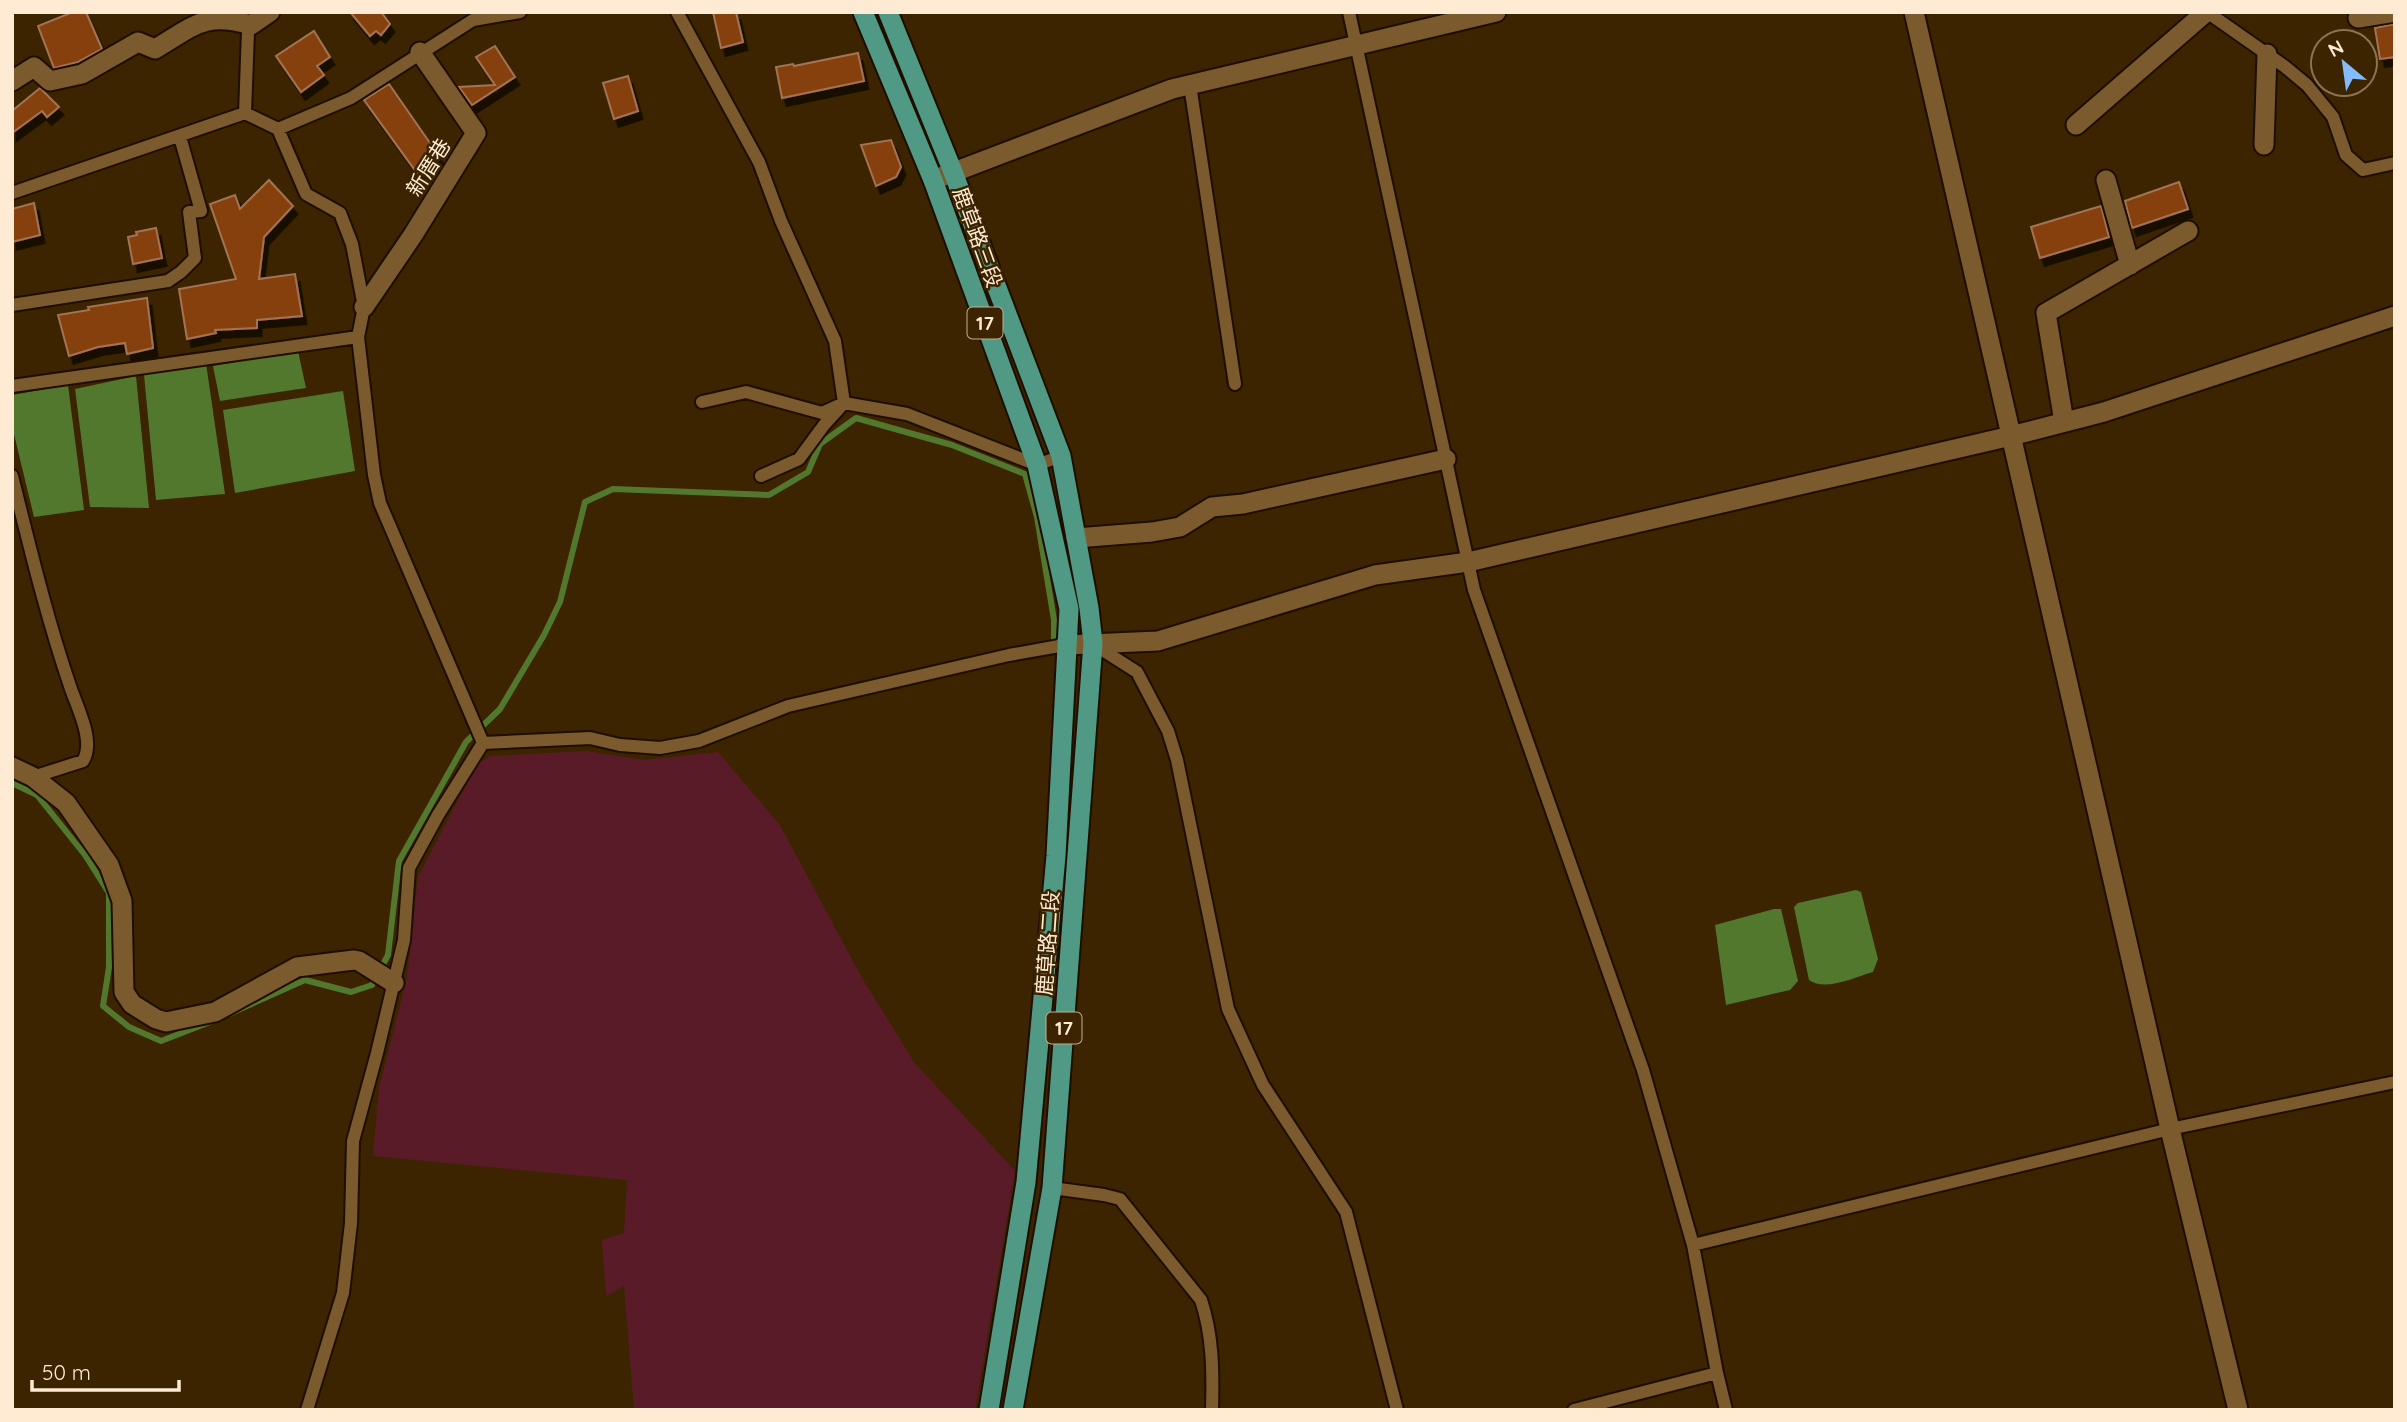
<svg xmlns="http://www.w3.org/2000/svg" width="2407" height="1422" font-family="Quicksand,'Noto Sans TC',sans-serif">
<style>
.green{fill:#5a1b28}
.water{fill:#51782d}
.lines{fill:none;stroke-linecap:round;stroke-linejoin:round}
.stream{stroke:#51782d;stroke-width:6}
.building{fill:#864107;stroke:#a37355;stroke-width:2;filter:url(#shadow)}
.service-casing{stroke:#1e0e00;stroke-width:16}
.minor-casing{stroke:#1e0e00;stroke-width:23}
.tertiary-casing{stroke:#1e0e00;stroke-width:23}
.primary-casing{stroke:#1e0e00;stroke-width:23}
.service{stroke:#7b5a2e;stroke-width:12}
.minor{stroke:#7b5a2e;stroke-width:19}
.tertiary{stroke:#7b5a2e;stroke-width:19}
.primary{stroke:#509985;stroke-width:19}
.labels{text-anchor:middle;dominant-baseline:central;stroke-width:5;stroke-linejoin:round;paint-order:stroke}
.shield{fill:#3c2401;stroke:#c4af95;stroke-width:2}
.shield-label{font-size:19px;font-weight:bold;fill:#ffebd4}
.street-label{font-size:21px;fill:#ffebd4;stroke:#3c2401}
</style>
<defs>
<filter id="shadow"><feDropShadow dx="4.5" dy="8" stdDeviation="0" flood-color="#0009"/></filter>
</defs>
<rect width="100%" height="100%" fill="#3c2401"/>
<!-- green -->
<path class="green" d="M587,751L644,760L718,752L780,825L862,978L914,1062L1015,1171L975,1410H634L624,1286L606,1296L602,1240L624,1233L627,1180L373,1156L379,1088L407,977L418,877L477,764L490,756Z"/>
<!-- water -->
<path class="water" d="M298,351L306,388L220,401L213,366Z
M206,363L225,494L156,500L144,375Z
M136,376L149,508L90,507L75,389Z
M68,385L84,510L34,517L12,426V395Z
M343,391L355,471L235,493L223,410Z
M1856,890L1861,892L1878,959L1873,972C1855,977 1825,992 1809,980L1794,907L1798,903Z
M1774,909H1781L1798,981L1790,990L1726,1005L1715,925Z"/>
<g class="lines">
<!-- stream -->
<path class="stream" d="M12,783L37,795L85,855L109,893V967L103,1006L129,1027L161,1041L210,1022
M229,1014L305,980L351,992L372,985L388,955L399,861L466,742L500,709L544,635L560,602L585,502L613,489L769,495L808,472L820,444L856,418L952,445L1025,474L1037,517L1054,620V639"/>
</g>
<!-- building -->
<path class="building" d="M73,12H86L102,49L78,62L54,68L38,26Z
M350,12H381L390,24L381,35L376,31L370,36Z
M713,12H736L743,42L721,48Z
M2395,24V57L2380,59L2375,28Z
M314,31L330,57L317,66L324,75L301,92L276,56Z
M495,46L515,77L472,105L459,87L495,85L476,57Z
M858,53L864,81L782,98L776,67L793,64L794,66Z
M628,76L638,111L614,119L603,83Z
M389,84L439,156L417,173L364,100Z
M40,88L59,107L47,117L42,111L12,133V111Z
M891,140L901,167L896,177L876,186L861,145Z
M269,180L293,206L264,237L259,279L295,274L302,316L257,320V328L215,330L216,333L187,339L179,289L236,279L210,204L235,195L240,209Z
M2179,182L2188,209L2132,228L2125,201Z
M34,203L40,235L12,242V209Z
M2101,206L2109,237L2040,258L2031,227Z
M156,228L162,258L133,264L128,237L137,235L136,232Z
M147,298L153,348L127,354L125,343L98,347L69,356L58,315L89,310L88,307Z"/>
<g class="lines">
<!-- service casing -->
<g class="service-casing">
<path id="service" d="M677,12L759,162L781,221L835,341L844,403L822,413L746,392L702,402
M1349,12L1474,590L1643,1070L1693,1245L1717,1373L1726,1410
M2207,12L2284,66L2307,85L2333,117L2346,155L2363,170L2395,163
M254,21L248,31L245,113L278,129L306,194L340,213L352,244L364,307L358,337L374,475L380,503L483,743L590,738L620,745L660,748L699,741L788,706L1009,655L1065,645
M1190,85L1235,384
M278,129L351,98L473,20L520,12
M12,193L245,113
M12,305L168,281L181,272L195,258L189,212L201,211L180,137
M12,386L358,337
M12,476C30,548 47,619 71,689C78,709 95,742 83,761L33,777
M761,476L799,459L824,425L844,403L907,414L1037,465L1061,456
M1093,644L1137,672L1168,731L1177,760L1228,1009L1263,1085L1346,1212L1397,1410
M1052,1188L1104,1195L1120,1199L1201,1300C1213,1336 1213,1372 1212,1410
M1693,1245L2170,1129L2395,1082
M307,1410L343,1293L351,1223L353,1141L377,1053L404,940L409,868L438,815L483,743
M1574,1410L1717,1373"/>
</g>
<!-- minor casing -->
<g class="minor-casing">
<path id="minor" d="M1914,12L2170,1129L2238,1410
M2358,18L2395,12
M12,81L34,67L50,81L82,74L138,42L155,49C194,26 205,11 251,25L270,12
M2076,125L2206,12
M2264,145L2267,54
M2106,180L2130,265
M364,307L413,235L476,133L420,52
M2064,422L2046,313L2188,231
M1076,538L1152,532L1180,527L1212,507L1243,504L1446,459
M1065,645L1158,641L1375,575L1468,562L2011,436L2104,412L2395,316
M12,767L33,777L66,803L109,865L122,901L124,992L132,1004L156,1019L166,1022L215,1012L297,967L354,960L359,961L394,983"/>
</g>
<!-- tertiary casing -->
<g class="tertiary-casing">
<path id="tertiary" d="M933,180L1172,89L1496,12"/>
</g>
<!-- primary casing -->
<g class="primary-casing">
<path id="primary" d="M863,12L933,180L1037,465L1069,609L1056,856L1026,1182L989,1410
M888,12L953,172L1061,456L1089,608L1093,643L1052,1188L1013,1410"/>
</g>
<!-- service -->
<use href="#service" class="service"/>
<!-- minor -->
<use href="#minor" class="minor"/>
<!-- tertiary -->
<use href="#tertiary" class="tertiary"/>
<!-- primary -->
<use href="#primary" class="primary"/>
</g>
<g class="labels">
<!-- shield labels -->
<g class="shield">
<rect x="967.5" y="307.5" width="35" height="31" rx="5"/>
<rect x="1046.5" y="1012.5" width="35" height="31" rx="5"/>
</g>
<g class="shield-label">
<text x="985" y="323">17</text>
<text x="1064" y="1028">17</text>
</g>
<!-- street labels -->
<g class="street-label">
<text transform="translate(428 167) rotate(-58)">新厝巷</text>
<text transform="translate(978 237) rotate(70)">鹿草路三段</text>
<text transform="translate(1047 943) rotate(-86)">鹿草路二段</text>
</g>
</g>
<!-- border -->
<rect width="2407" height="1422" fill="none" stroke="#ffebd4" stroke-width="28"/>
<!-- north arrow -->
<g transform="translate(2344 63) rotate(331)"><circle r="33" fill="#3c2401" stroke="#8a7455" stroke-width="2"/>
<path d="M0-5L12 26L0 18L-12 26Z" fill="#84bcfb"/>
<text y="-10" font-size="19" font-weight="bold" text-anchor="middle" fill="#ffebd4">N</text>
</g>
<!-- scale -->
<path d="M32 1380v10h147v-10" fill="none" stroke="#ffebd4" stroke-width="3.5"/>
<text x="42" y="1380" font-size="21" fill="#ffebd4" stroke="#3c2401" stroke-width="5" paint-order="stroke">50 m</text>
</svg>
